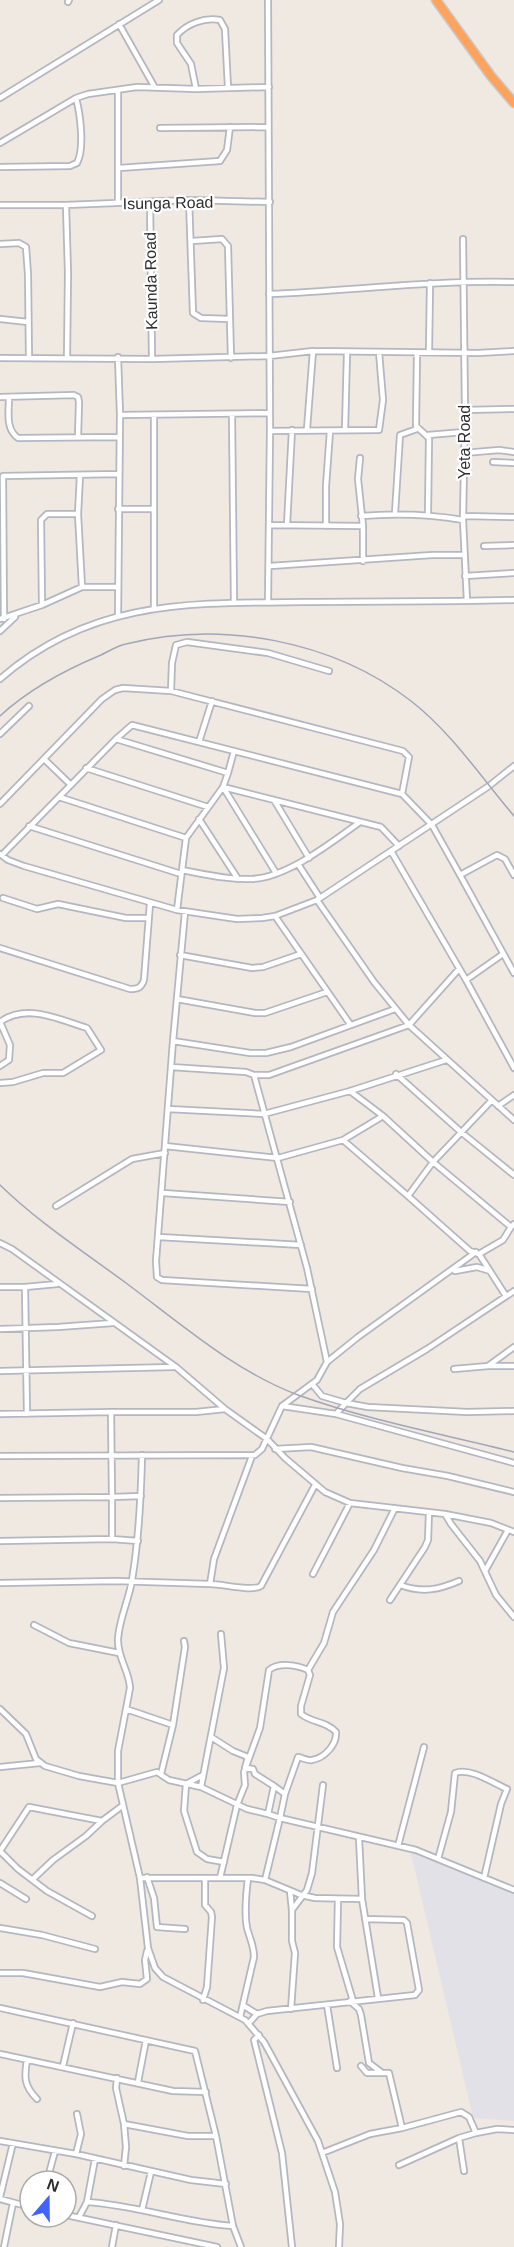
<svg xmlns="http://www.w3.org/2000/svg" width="514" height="2247" font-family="Helvetica,sans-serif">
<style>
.industrial{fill:#e3e1e8}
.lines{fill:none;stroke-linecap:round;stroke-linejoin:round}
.street-casing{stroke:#b4b7c1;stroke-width:8}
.highway-casing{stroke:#c9c9c9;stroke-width:11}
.street{stroke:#fff;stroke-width:4.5}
.highway{stroke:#ffa35c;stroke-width:8}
.rail{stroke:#a3a6b8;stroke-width:1.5}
.labels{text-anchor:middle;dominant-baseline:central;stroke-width:4.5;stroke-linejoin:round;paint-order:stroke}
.street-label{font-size:16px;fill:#2e2e2e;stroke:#fff}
</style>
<rect width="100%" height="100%" fill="#efe9e1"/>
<!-- industrial -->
<path class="industrial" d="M410,1849L514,1891V2121L473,2118Z"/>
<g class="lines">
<!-- street casing -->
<g class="street-casing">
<path id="street" d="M268,0L270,431L268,602
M68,2L69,0
M119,24L154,86
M196,89L191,64L177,43V35C187,24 204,17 220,20L225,29L228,88
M0,98L159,0
M160,128L268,127
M0,143L76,98L88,94L137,87L196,89L269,87
M0,167L70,166L77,163C85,148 80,113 76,98
M119,168L220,161L227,150L230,127
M189,200L193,313L201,318L230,319
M150,202L152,359
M118,203V90
M0,205H66L189,200L270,202
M66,205L68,273L67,358
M463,239L465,410L463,520L467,601
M192,241L222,239L228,246L231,358
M0,244L19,243L26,247L28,274L29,358
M269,294C351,291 432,280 514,282
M0,319L28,322
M429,351L430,283
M417,353L416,426L429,438L428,514
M118,357L120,415L118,616
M0,358L152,359L269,356L313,351L478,353L514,351
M0,397L74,395L78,397L79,402L78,437
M9,397C9,411 5,429 18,438L119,437
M465,410L514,409
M232,414L234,602
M120,415L270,413
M154,415V609
M307,429L313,351
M345,430L347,353
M270,431L379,430L383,400L379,352
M428,435L464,432
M464,453L499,450L514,452
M360,458L358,479L363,526V561
M493,462L514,463
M3,476L4,619
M3,476L119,474
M118,509H153
M395,513L400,435L417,429
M78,514L82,587
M361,516C397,513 428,514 463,520
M464,516L514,517
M269,525L363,526
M287,525L292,430
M326,526V486L330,431
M484,546L514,545
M270,566L432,555H464
M465,576L514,573
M42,605L41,520L47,514H78L80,475
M0,619L42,605L82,587H118
M0,631L15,617
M0,679C91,599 191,603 305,602C374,601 444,602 514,600
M171,691L172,663L176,645L187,642L268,653L329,671
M0,734L29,706
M116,739L228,773L223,787L276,873
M199,742L212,701
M44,759L71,785
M86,768L208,807
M228,773L234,751
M59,797L186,838
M274,800L309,858
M0,804L102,699L115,690L123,688L171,691L403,751L409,757L402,794
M199,819L238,879
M29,826L181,874
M391,851L466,980L514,1068
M0,854L8,860L24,866L177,910L237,919L262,918L275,916L317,900L489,786L514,766
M2,855L116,739L132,725L402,794L432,825L460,875L497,855L505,859L514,875
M298,864L320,898
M182,870C204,874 228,880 251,879C287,878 332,842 360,822
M460,875L514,973
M3,898L37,909L58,904L126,918H149
M317,900L374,982L409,1025L514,1120
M177,910L186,838L223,787L381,827L399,846
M185,912L173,1041L156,1261L157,1277L162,1280L312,1289
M275,916L350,1024
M0,948L130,989C138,989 141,988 144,980L150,903
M180,955L252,968L263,967L301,954
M466,980L503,954
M177,999L255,1013H265L327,992
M0,1022C27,1003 58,1019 87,1028L101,1050L63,1073H43L13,1082L0,1083
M173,1041L250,1053H266L291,1047L395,1009
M0,1066L9,1060L10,1045L0,1022
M171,1067L246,1072L254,1075L307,1268L327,1362
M396,1074L461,1132L514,1175
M254,1075H269L409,1025L459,969
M350,1091L383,1116
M498,1106L514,1095
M168,1109L264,1114L350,1091L446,1060
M343,1140L408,1196L433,1162L492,1100
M165,1146L278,1158L343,1140L383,1116L433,1162L511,1227L514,1224
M163,1193L290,1202
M408,1196L470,1251L479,1254L503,1240L511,1227
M56,1206L132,1159L165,1153
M159,1237L301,1245
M0,1243L12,1249L176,1367L225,1409L267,1439L285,1458L325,1492L350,1503L445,1514L491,1523L514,1532
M479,1254L506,1296
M455,1271L477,1267L490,1271
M0,1287H25L57,1284
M25,1287L27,1414
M514,1291L427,1349L360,1389L346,1403L368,1407L467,1412L514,1411
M0,1329L58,1327L113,1323
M488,1366H514
M454,1369L488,1366L514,1347
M0,1371L174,1367
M312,1384L322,1396L346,1403L336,1414
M282,1406L336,1414L514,1463
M0,1414L111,1412
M275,1449L311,1447L402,1468L448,1476L514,1492
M142,1455C141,1497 139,1539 132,1580C129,1600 119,1619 118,1639C117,1657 129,1670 130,1688L118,1751V1783L140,1878L148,1948L155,1968L163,1977L245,2020L264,2042L318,2141L335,2192L340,2224L339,2247
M0,1456L255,1455L262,1449L282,1406L317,1380L327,1362L358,1337L476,1252
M141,1496L112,1497L111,1412H196L225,1409
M0,1498L112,1497V1539
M445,1514L451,1524L480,1561L496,1595L514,1617
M0,1541L112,1539L138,1541
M485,1571L508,1530
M313,1574L350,1503
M0,1583L116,1581L210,1584L214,1559L252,1456
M210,1584C223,1584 252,1592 261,1586L315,1485
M400,1585C422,1593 438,1590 459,1581
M390,1600L425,1547L428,1540L429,1512
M34,1625L69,1643L119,1653
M0,1709L26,1734L36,1759L45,1766L79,1776L118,1783L157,1772L169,1780L201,1787L247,1809L268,1814
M126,1709L173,1725
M211,1737L233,1751L248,1757L245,1768L253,1769L255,1774L274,1786L268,1814L280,1818L285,1794L274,1786
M0,1767L40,1763
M161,1774L173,1725L185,1647L184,1641
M201,1776L186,1784L184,1811L197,1852L207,1859L224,1862
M201,1787L224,1668L221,1634
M285,1794L298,1757C303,1758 308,1761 312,1760C325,1758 337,1744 336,1732C326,1721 312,1723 301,1714V1706L310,1675L308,1670L324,1643L333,1612L374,1550L395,1508
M359,1838L362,1899L378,1998
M398,1846L424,1747
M0,1851L29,1807L102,1821
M0,1851L18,1869L47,1891L92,1916
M438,1859L451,1812L455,1773C470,1767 493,1783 507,1789L501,1804L484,1878
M147,1877L154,1898L157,1927L185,1929
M140,1878H252L265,1880L280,1818L416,1850L514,1890
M220,1878L237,1805L245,1785L244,1772L260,1728L269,1670C279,1662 297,1665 308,1670
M33,1879L53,1860L86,1836L102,1821L122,1806
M265,1880L301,1895L315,1898L362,1899
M0,1883L26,1899
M290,1891L292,1910V1941L295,1953L291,2009
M338,1899L337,1947L353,2001
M292,1910L307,1890L312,1873L323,1785
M0,1928L42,1935L95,1949
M0,1973H23L100,1987L122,1982L140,1984L147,1979L145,1960L147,1951
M203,2000L207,1987L212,1917L211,1912L205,1905V1878
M350,2001L359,2009L361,2015L369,2063L381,2072
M327,2005L337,2068
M244,2006L257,2014
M0,2008L195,2051L216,2136L233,2226L241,2247
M240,2017L254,1957C254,1946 250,1939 247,1928C244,1912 246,1894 248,1878
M249,2023L257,2014L267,2011L415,1995L419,1990L407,1923L404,1920L365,1919
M259,2035L254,2040L282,2153L292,2247
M0,2054L173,2091L206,2092
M27,2060C24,2077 24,2086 37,2099
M63,2066L73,2023
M117,2078L116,2088L124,2124L188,2136H216
M138,2082L146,2040
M124,2124L126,2147L124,2166
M402,2128L461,2112L469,2117L476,2133L497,2129L514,2130
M459,2138L464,2171
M0,2141L76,2154L191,2180L226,2184
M322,2153L370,2134L402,2128L389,2073H367L361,2066
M76,2154L81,2134L77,2114
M399,2165L459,2138L476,2133
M47,2181L55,2151
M0,2197L13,2143
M0,2199L30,2207
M87,2202C136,2205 184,2223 233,2226
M142,2210L151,2172
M66,2215L217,2247
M79,2217L87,2202L95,2159
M4,2247L13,2203
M112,2247L116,2225"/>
</g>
<!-- highway casing -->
<g class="highway-casing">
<path id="highway" d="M436,0L491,76L514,103"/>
</g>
<!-- street -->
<use href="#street" class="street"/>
<!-- highway -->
<use href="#highway" class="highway"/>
<!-- rail -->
<path class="rail" d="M0,716C29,689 65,670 101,655C109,651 117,646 126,644C221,620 332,640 411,701C450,731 482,778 514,816
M0,1185C38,1222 84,1252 126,1283C180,1323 234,1371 298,1395C367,1420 442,1434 514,1452"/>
</g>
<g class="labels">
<!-- street labels -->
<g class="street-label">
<text transform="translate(168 203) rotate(-1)">Isunga Road</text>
<text transform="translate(151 281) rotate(-91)">Kaunda Road</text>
<text transform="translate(464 442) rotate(-90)">Yeta Road</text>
</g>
</g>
<!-- north arrow -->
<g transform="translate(48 2199) rotate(20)"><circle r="28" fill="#ffffff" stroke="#ababab" stroke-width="1.5"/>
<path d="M0-4.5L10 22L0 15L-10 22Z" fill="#4264fb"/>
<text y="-9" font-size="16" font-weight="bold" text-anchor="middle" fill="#2e2e2e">N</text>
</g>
</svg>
